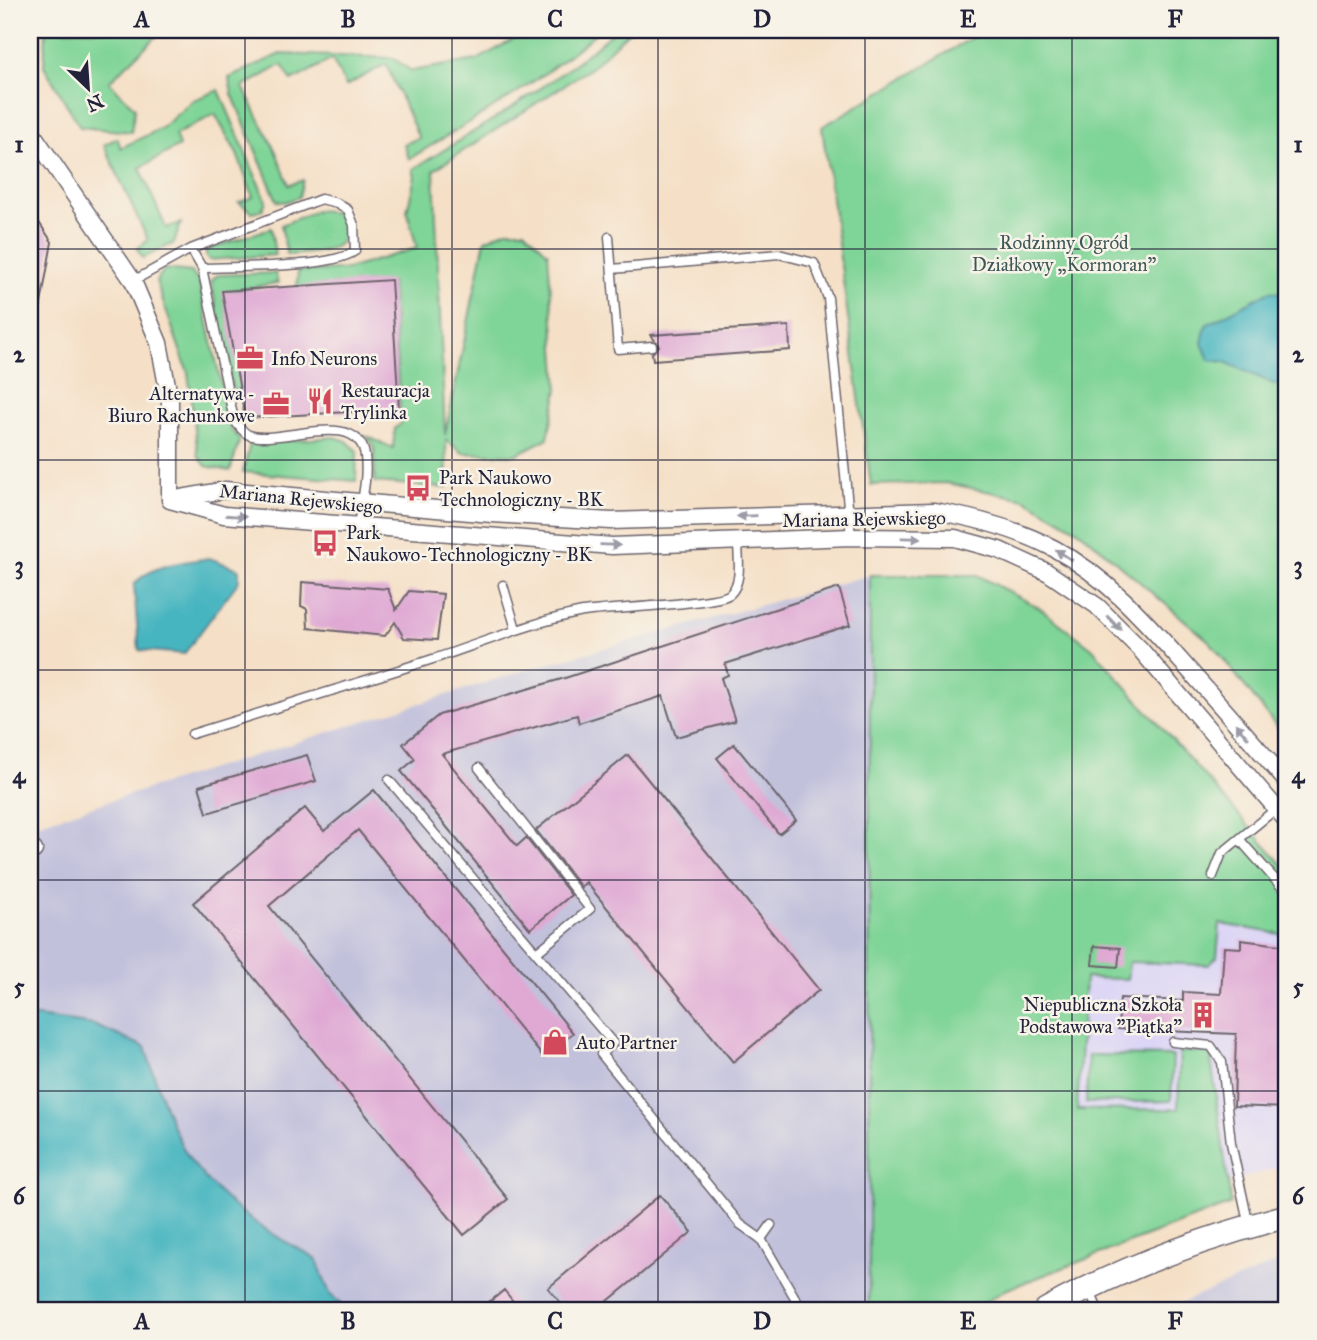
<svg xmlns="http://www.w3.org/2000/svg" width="1317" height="1340" font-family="'IM FELL Great Primer',serif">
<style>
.built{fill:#dcd5f6}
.industrial{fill:#c2c1dc}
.green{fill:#7fd497;stroke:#507b69;stroke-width:2}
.water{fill:#46b5c0;stroke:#346c7e;stroke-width:2}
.building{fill:#dfa9d4}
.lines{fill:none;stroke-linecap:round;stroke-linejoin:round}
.lane-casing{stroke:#6c646c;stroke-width:11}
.street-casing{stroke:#6c646c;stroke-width:19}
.secondary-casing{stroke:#6c646c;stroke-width:26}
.lane{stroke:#fff;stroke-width:8}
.street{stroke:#fff;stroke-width:16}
.secondary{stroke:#fff;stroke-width:23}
.oneway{fill:#9c9ca7}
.grid{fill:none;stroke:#22223b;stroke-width:2;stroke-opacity:0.55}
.labels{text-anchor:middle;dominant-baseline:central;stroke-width:5;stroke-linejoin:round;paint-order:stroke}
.park-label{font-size:19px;fill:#3e5757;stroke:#f7f3e8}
.poi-label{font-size:19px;fill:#22223b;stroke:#f7f3e8;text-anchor:start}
.street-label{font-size:19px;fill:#22223b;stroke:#f7f3e8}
.neatline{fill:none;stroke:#22223b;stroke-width:2.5}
.grid-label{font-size:23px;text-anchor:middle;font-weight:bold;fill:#22223b}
</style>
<rect width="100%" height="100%" fill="#f7f3e8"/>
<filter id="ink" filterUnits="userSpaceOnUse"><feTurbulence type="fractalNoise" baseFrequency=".0143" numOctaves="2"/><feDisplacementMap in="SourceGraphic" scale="14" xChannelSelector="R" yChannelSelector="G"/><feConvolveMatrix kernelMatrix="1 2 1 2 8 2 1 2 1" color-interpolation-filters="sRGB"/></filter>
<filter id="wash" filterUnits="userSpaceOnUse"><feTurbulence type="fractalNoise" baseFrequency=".00686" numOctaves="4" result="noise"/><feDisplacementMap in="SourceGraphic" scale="28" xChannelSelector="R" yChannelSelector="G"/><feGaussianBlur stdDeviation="1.57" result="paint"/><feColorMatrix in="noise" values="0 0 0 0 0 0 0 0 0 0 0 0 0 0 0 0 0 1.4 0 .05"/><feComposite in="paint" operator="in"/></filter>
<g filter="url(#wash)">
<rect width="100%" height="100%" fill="#f5e0c7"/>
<!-- built -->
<path class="built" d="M1220,924L1287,935V1165L1228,1182L1209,1052H1180L1178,1109L1077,1111L1085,977L1126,979L1128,962L1209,965L1217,957Z"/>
<!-- industrial -->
<path class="industrial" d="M870,575L869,1310H30V826L529,669Z
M1287,1261V1310H1165L1271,1265Z"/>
<!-- green -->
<path class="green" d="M46,30H163L109,82L135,108L131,132L80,127L44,66Z
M530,30H599C542,82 474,119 409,159L404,144L419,138L386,64L346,86L332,59L292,81L282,65L243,87L276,152L289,185L303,180L299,197L285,202L277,201L232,94L229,78L280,54L393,58L411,71L477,60Z
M615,30H630L592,67L434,170L445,435L485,240L506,230H525L548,253L558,389L548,438L515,455L463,453L446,440L447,488L375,482L374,446L366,436L393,448L395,428L401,424L391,281L297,287L298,271L344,270L417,248L407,211L415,177L413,169C483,126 554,85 615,30Z
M985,30H1287V740L1210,642L1081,532L1025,499L946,483L871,485L822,127Z
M219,90L266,201L262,210L252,212L239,202L253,197L237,154L215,114L175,135L179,146L140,168L166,228L181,223L174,243L143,258L137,249L148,240L104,145L117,138L121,148L162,128L193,100Z
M318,210L336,213C364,253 313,253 287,255L281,225Z
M271,228L275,255L209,260L206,256V250Z
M165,269L191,272L199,282L231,430L240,439L230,471L206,466L198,455L188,373L156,281Z
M275,273L278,283L223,292L241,389L233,391L211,281L218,275Z
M335,437L347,441L357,451L356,481L243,472L250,444Z
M870,575H977L1038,607L1092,648L1287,870V935L1220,924L1217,957L1209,965L1129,962L1127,979L1085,978L1077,1110L1178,1109L1180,1052H1210L1231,1204L1005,1290L973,1310H869Z
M1088,1055L1173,1056L1171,1101L1086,1103Z"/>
<!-- water -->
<path class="water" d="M1270,291L1279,293L1287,301V375L1276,385L1225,362L1209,360L1202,343L1206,325Z
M209,558L239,569V581L184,654L139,650L134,585C150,564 185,562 209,558Z
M30,1016L94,1025L145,1047C155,1078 174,1140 194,1165C228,1208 267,1233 316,1258L330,1294L346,1310H32L34,1303L30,1295Z"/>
<g id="blocks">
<!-- building -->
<path class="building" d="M30,209L52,242L38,321L30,320Z
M391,280L399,409L245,418L222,291Z
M789,326L790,350L653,360L652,353L659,346L651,335Z
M302,582L388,589L396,610L409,591L443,594L437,640L404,638L395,622L385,636L308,628L307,609L301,606Z
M839,588L850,625L725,664L728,675L721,678L735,721L676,737L663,696L579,723L577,715L442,754L517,846L526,838L571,895L530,929L401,771L415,759L403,744L439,715L565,678Z
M734,744L796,820L779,834L717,758Z
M307,755L316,781L207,813L199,786Z
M628,755L819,990L733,1062L586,882L581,887L536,830Z
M374,790L573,1033L544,1058L358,830L269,906L508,1199L464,1235L193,903L305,808L324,831Z
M1241,940L1287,946V1108L1234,1106L1236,1034L1118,1029L1120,998L1183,1001V992L1221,994L1224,947L1241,948Z
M1094,946L1120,948L1118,967L1092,965Z
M660,1195L692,1232L597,1310H567L548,1288Z
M504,1290L520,1310H478L497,1296Z"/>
</g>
</g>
<g filter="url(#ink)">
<use href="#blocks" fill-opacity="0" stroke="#6c646c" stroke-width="2"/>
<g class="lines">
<!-- lane casing -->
<g class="lane-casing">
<path id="lane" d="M609,237L618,349L652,346
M202,268L234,420C239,426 243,433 249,435C278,446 359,407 365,456C368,479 361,504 358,526
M612,269L779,254L814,263L828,298L851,537
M133,281L191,249L321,199L337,203L348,210L354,225L355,251C329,269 238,266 202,268L191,249
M503,585L516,629
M192,734C274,709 355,684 436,658C485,642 532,622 583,612C609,608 718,604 730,594C743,582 738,558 738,543
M479,768L590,909L536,953
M389,780L613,1043L601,1054L740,1224L761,1239L802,1310
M1240,840L1287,893
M1213,876L1222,853L1277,808
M1173,1042L1211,1046L1222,1062L1231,1143L1249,1226
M761,1239L771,1225
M1089,1289L1098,1310"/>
</g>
<!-- street casing -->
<g class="street-casing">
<path id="street" d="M30,130L133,281L159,343L170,401V500
M175,499L225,490L492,514L611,521L934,511C976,518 1017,529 1055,549C1109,578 1149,625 1189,670C1222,707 1255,745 1287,782
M170,500L224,515L612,546L851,537L955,538L999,550L1047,572L1097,606L1140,649L1287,821
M30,851L34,850"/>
</g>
<!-- secondary casing -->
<g class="secondary-casing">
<path id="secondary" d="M1046,1310C1121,1268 1203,1238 1287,1216"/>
</g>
<!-- lane -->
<use href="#lane" class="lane"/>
<!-- street -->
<use href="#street" class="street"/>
<!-- secondary -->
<use href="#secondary" class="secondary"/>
</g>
<!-- one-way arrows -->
<defs><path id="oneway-solid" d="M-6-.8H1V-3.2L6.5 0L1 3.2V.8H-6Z" transform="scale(1.75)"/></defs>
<g class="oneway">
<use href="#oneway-solid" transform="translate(236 516) rotate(4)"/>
<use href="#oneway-solid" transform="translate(747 516) rotate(178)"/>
<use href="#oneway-solid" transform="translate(911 538) rotate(1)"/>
<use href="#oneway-solid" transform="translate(610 545) rotate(2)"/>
<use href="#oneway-solid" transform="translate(1064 555) rotate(-147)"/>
<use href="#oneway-solid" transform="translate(1114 623) rotate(45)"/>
<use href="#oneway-solid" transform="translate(1242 731) rotate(-131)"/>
</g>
</g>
<!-- grid -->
<path class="grid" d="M245,30V1310M452,30V1310M658,30V1310M865,30V1310M1072,30V1310M30,249H1287M30,460H1287M30,670H1287M30,880H1287M30,1091H1287"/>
<!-- icons -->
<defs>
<g id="office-bare" transform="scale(2.1)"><path d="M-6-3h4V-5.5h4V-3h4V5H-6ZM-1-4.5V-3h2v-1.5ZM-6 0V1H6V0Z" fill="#d1495b" stroke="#f7f3e8" stroke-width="2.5" paint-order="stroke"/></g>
<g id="restaurant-bare" transform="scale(2.1)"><path d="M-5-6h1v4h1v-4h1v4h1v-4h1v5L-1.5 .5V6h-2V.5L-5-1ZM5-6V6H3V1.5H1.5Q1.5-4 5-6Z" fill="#d1495b" stroke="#f7f3e8" stroke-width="2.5" paint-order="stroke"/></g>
<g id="bus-bare" transform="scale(2.1)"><path d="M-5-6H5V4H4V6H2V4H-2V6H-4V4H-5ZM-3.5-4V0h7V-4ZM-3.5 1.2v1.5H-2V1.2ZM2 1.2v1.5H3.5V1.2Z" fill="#d1495b" stroke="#f7f3e8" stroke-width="2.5" paint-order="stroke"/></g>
<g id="building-bare" transform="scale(2.1)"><path d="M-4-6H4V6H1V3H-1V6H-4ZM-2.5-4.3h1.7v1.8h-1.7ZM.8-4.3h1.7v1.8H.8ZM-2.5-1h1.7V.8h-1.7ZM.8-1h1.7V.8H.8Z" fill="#d1495b" stroke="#f7f3e8" stroke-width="2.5" paint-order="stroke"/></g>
<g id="shop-bare" transform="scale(2.1)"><path d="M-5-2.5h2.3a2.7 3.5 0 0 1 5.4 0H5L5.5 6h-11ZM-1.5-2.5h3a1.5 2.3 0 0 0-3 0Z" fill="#d1495b" stroke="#f7f3e8" stroke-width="2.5" paint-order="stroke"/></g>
</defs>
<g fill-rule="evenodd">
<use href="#office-bare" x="250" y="358"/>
<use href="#restaurant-bare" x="320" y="401"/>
<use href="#office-bare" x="276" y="404"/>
<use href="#bus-bare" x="418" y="488"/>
<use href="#bus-bare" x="325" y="543"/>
<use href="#building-bare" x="1203" y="1015"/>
<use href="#shop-bare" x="555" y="1042"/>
</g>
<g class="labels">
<!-- park labels -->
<g class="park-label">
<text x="1064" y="242">Rodzinny Ogród<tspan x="1064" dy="22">Działkowy „Kormoran”</tspan></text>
</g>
<!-- poi labels -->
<g class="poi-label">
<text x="271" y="358">Info Neurons</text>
<text x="341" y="390">Restauracja<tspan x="341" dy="22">Trylinka</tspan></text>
<text x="255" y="393" text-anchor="end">Alternatywa -<tspan x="255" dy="22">Biuro Rachunkowe</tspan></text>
<text x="439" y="477">Park Naukowo<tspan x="439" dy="22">Technologiczny - BK</tspan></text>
<text x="346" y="532">Park<tspan x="346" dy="22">Naukowo-Technologiczny - BK</tspan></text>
<text x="1182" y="1004" text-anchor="end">Niepubliczna Szkoła<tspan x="1182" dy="22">Podstawowa "Piątka"</tspan></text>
<text x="576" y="1042">Auto Partner</text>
</g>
<!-- street labels -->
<g class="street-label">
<text transform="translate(301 499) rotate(6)">Mariana Rejewskiego</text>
<text transform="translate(864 519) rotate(-1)">Mariana Rejewskiego</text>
</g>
</g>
<!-- margin -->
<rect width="1317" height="1340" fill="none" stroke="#f7f3e8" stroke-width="77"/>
<!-- north arrow -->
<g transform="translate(88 88) rotate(155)" stroke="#f7f3e8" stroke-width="5" paint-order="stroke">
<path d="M0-5L12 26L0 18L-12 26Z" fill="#22223b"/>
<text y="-10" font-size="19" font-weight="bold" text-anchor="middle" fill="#22223b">N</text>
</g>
<rect x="38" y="38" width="1240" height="1264" class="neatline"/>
<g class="grid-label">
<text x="142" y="27">A</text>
<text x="348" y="27">B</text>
<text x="555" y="27">C</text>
<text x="762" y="27">D</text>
<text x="968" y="27">E</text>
<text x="1175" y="27">F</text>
<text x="19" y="152">1</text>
<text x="1298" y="152">1</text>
<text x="19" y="362">2</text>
<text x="1298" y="362">2</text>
<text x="19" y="573">3</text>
<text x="1298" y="573">3</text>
<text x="19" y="783">4</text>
<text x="1298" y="783">4</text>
<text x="19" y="994">5</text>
<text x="1298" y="994">5</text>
<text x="19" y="1204">6</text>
<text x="1298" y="1204">6</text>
<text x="142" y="1329">A</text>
<text x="348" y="1329">B</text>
<text x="555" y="1329">C</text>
<text x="762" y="1329">D</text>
<text x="968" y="1329">E</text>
<text x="1175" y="1329">F</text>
</g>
</svg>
